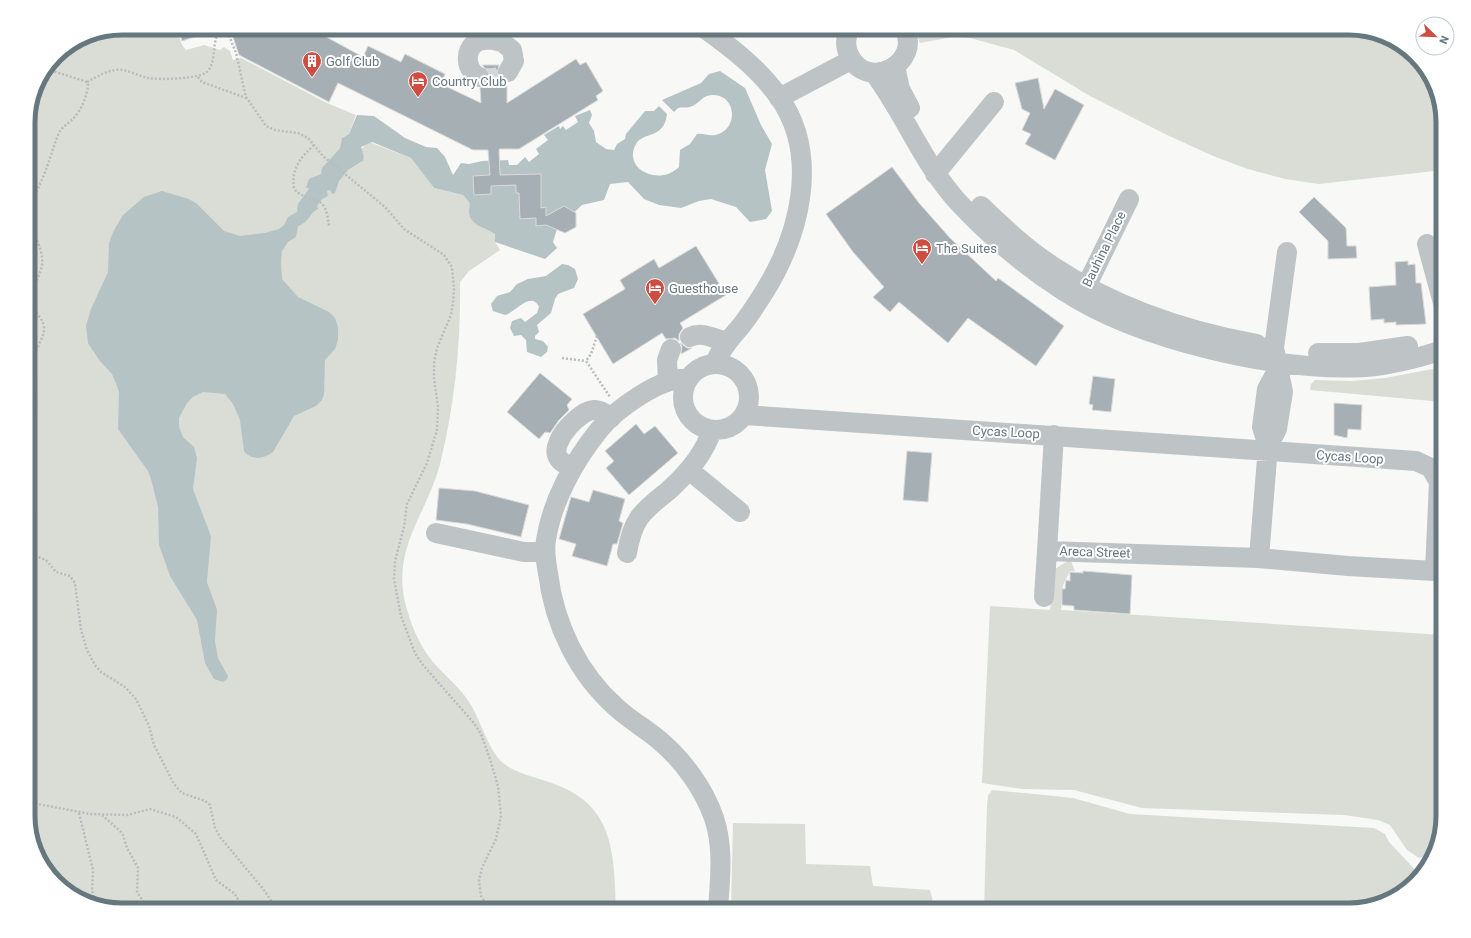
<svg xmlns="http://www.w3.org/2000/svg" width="1471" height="938" font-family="Roboto,sans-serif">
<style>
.green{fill:#d9ddd6}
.water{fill:#b6c3c5}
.building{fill:#a6afb3;stroke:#dadad9}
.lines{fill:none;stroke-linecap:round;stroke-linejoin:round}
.minor-tunnel{stroke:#d4d8d8;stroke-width:20;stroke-dasharray:20 10;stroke-linecap:butt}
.path{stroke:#b8bcbe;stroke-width:2.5;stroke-dasharray:2 2;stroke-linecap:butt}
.minor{stroke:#bec3c5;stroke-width:20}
.labels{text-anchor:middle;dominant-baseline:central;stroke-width:4;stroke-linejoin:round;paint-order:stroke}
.poi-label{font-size:13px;fill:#66777e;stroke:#fff;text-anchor:start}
.street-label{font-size:13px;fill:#66777e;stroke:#fff}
.rim{fill:none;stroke:#66777e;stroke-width:5}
</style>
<rect width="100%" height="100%" fill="#f8f8f6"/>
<!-- green -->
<path class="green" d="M122,28H176L182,45L186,50L204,45L220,50L224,47L230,51L233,60L241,58L327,103L356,115L349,134L343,137L340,148L332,157L348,170L362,162L364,156L361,149L369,142L411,158L434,188L463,195L469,202C470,205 469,208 469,211C469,225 487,228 495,234V242L500,250L469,271L460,282C461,342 455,402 441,460C429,512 392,545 405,602C410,623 419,645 433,662C445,676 461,688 471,705C481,722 489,751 503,763C518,775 540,778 557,785C615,807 614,856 616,910H122L70,894L40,863L28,822V116L35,86L56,55L86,35Z
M914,28H1349L1401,44L1431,75L1443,122V170L1319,184L1285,179L1248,169L1213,156L1165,134L1090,96L1014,50L970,38L953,37L920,43Z
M1443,367V402L1310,390L1311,384L1315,380L1352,381L1385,378Z
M1069,560L1071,561L1075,571H1070L1063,585L1061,610L1443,635V816L1434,845L1427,856L1419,858L1407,850L1390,825L1378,820L1344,815L1142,808L1074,790L1022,789L982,783L990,606L1050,610L1055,569Z
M992,790L1073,798L1130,814L1374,828L1385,834L1389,842L1420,875L1396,898L1349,910H984L987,805L988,796Z
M733,823L805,824L806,864L870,866L873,886L930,890L935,909L957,910H731Z"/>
<!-- water -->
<path class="water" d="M720,71L745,88L761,125L772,144L765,170L772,211L766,219L750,222L736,207L711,199L699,201L681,208L659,205L644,199L628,182L610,184L604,200L582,205L557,229L553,242L557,248L545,259L495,242V234C486,228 469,225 469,212C469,208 470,205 469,202L463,195L434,188L411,158L372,142L361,147L364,156L363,161L348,170L339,181L335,193L332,194L330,190L327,191L328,196L322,199L317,206L318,209C308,214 311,221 298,226L296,237L288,242L282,251L281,262L282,279L298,297L329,312L335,318L338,327V340L335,349L325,360L324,394L322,400L316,406L294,416L273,452C263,459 252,461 244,451L240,420L233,404L225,394L203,392L193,397L187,403L179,418V427L183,437L194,447L197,458L193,489L211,536L207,582L217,610L215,641L218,658L228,676L227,679L223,682L214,679L205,663L197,620L170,576L159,545L158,507L151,479L148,471L118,429L119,392L117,386L112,374L99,360L88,343L86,326L91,309L108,272L109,243L113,232L123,215L144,197L162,191L189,199L197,204L224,231L240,236L265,233L279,229L284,225L288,217L297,212L298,204L308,190L309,188H306L309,179L321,174L322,168L340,148L342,138L349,134L357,115L374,116L405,138L426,147L437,148L445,157L453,175L461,163L469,164L482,161L508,160L509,165H517L525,157L529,162L539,154L536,149L548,140L544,135L559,126L560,129L563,126L566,130L578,122L575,116L590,110L592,115L589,123L594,131L596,142L606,149L614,150L617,144L625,139L626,134L645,111H654L659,106L667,114C664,140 643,131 636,144C622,169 659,187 679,167L680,150L690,144L697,134C706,133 711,138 721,133C738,124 735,96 714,95C702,94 700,104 690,107C686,108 681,107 678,108L674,112L662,100L701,83L709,74Z
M562,264L568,265L575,269L578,279L574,288L558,294L555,299L551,313L537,325L539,332L535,336V339L543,341L548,347L547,352L541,357L527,352L526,340L521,335L514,336L510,328L512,321L521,318L525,322L537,313L539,307C531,290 515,313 505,315L493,311L491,304L497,296L510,292L517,284L528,279L546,276Z"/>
<!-- building -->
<path class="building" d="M178,28H215L216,30L182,41Z
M230,28H310L363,57L368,46L401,62L405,54L445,74L441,84L481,103L480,88L488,84L490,77L489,72L482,65H499L497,73L498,78L507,83V103L576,59L580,65L586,62L603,91L596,96L598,100L519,149H499L500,175L541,174V208L546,207V216L564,206L576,213V227L565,233L546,225L536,226V218L520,219L519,193H516V185L491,186V194L474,195L473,176L490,175L488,150H473L338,83L329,102L239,55Z
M1038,78L1044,109L1055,89L1084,105L1055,160L1025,144L1031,134L1022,130L1030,113L1022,109L1015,83Z
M892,167L919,203L950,238L996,281L998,278L1064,326L1036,366L968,318L948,343L899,302L890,312L873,297L884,287L853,252L826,214Z
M1314,197L1346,228L1347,246H1356L1357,258L1328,259V241L1299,212Z
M696,246L726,295L680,323L683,328L679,334V341L675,338L666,339L662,333L613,364L583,314L625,289L620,280L654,259L659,268Z
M1408,261V265L1415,264L1416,283H1421L1426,324L1396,325V322L1384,323V319L1371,320L1369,287L1396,285L1395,262Z
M680,343L687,348H692L681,354L682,347Z
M540,373L572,399L567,405L569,410L559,420L550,433L545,432L539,439L507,412Z
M1093,376L1115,379L1111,412L1092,410L1093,405L1089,404Z
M1334,403L1362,405L1361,430L1348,429L1347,438L1334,435Z
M636,424L644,434L655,426L678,453L629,495L606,468L614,461L605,451Z
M907,451L932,453L928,502L903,500Z
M439,488L475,491L529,505L521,537L467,524L436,520Z
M593,490L625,499L619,521L623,523L617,544H613L607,566L572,556L576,544L559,539L571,497L589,502Z
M1083,571L1132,575L1130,614L1074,610V606L1062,605V589H1065L1066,580L1070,581V572L1083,573Z"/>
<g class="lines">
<!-- minor-tunnel -->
<path class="minor-tunnel" d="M479,77C489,79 499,79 508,72"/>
<!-- path -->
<path class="path" d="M226,28L236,53L246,97L266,126L275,130L298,133L308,138L323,156L385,207L404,229L444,255L452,267L454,290L453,303L451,315L437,348L434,363V379L438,407L437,430L427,463L407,504L404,527L395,561L394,579L401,616L415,653L423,665L473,722L481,734L490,759L498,786L501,816L496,839L482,868L479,880L481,896L490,910
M198,77L202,82L246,98
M87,82C96,77 104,72 115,70C127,68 137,76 148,78C158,80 202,79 208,71C215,62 213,49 216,38L228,31
M314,145C300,158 291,169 294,189C312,207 325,189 329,226
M597,336L591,354L586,361L610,397
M562,358L586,361
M28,437C44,412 31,382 35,356C36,346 45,337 44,327C43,316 30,311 31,297C33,283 44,272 42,257C40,242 30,230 31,212C32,197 40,186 45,172C50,160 53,147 58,135C61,128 67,124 73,119C81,111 87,96 88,85L87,82L53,71L46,70
M28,542L33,555L46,560L56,572L70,576L75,583L81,630L87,650L95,665L101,672L125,687L136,699L149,726L154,745L174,784L182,793L205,801L210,805L215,828L220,837L264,890L277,910
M28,800L38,804L90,814L127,815L150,809L176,817L196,834L216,880L235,894L244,910
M79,813L93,870L92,891L94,897L102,904
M102,815L120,831L123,835L127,848L138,868L137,892L149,910"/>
<!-- minor -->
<path class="minor" d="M704,28C732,48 759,69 779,97C821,157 799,237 763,294C756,305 749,316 741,326C731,338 721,348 715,363
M850,28C845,37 845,46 849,55C867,93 923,63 904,28
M489,39L502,42L512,50L514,61L508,72
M895,66L900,89L910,108
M874,73C905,114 923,164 959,203C990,236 1026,267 1064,291C1139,340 1277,372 1366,367C1392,365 1418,358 1443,350
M479,77C466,71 463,50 477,42C480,40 485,40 489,39L490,28
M779,98L851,60
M935,174L994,102
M981,206C1003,227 1025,248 1051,265C1112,306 1185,331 1257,344
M1427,244L1443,303
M1081,297L1129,199
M690,337C703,331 714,339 727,342
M1318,353H1359L1408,346
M683 397a33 33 0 1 1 66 0a33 33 0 1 1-66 0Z
M688,379C661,376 615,410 599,430C574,461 552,501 546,540C544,551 546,562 548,573C554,624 578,674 617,708C630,720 646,729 659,740C683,760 704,789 714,818C724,848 720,879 718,910
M668,381L667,360L671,349
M745,415L1416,461L1431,468L1439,482L1435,571L1348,566L1259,558
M1054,435L1047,551L1259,558L1268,446L1277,429L1283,392L1274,348L1287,252
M1268,446L1262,427L1267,389L1278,369
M573,468C567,465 559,462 557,455C552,440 580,410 594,410C601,410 606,414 611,418
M689,470L740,512
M436,533L524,552H545
M627,553C629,541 632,528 639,518C647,507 658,499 668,491C687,474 704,455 712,430
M1044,597L1047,551"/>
</g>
<!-- icons -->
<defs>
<g id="building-pin" transform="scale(1)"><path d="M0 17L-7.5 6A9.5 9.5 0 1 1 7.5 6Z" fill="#ce4c40" stroke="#fff"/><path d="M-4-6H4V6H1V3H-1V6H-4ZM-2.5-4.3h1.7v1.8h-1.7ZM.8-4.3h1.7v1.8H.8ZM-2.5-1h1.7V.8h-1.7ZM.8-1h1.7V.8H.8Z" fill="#fff"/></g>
<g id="hotel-pin" transform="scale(1)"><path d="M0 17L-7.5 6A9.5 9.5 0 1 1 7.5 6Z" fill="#ce4c40" stroke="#fff"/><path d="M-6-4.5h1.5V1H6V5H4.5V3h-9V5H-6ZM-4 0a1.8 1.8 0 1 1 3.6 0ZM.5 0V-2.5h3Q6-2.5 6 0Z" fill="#fff"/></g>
</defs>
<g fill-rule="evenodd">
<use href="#building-pin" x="312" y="61"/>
<use href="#hotel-pin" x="418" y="81"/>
<use href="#hotel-pin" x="922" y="248"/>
<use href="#hotel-pin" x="655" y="288"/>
</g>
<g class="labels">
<!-- poi labels -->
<g class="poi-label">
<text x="326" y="61">Golf Club</text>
<text x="432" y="81">Country Club</text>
<text x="936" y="248">The Suites</text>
<text x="669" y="288">Guesthouse</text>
</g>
<!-- street labels -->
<g class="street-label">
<text transform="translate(1104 249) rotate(-64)">Bauhina Place</text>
<text transform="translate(1006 432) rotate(3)">Cycas Loop</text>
<text transform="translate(1350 457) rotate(4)">Cycas Loop</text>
<text transform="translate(1095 552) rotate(2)">Areca Street</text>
</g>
</g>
<!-- crop -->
<path d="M0 0H1471V938H0ZM122 35H1349A87 87 0 0 1 1436 122V816A87 87 0 0 1 1349 903H122A87 87 0 0 1 35 816V122A87 87 0 0 1 122 35Z" fill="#fff" fill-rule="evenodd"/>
<path class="rim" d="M122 35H1349A87 87 0 0 1 1436 122V816A87 87 0 0 1 1349 903H122A87 87 0 0 1 35 816V122A87 87 0 0 1 122 35Z"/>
<!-- north arrow -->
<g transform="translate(1435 36) rotate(113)"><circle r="19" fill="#ffffff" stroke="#c2c9cb"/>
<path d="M0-3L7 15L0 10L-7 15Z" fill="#ce4c40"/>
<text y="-6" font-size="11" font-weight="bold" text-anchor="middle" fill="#66777e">N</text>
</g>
</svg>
